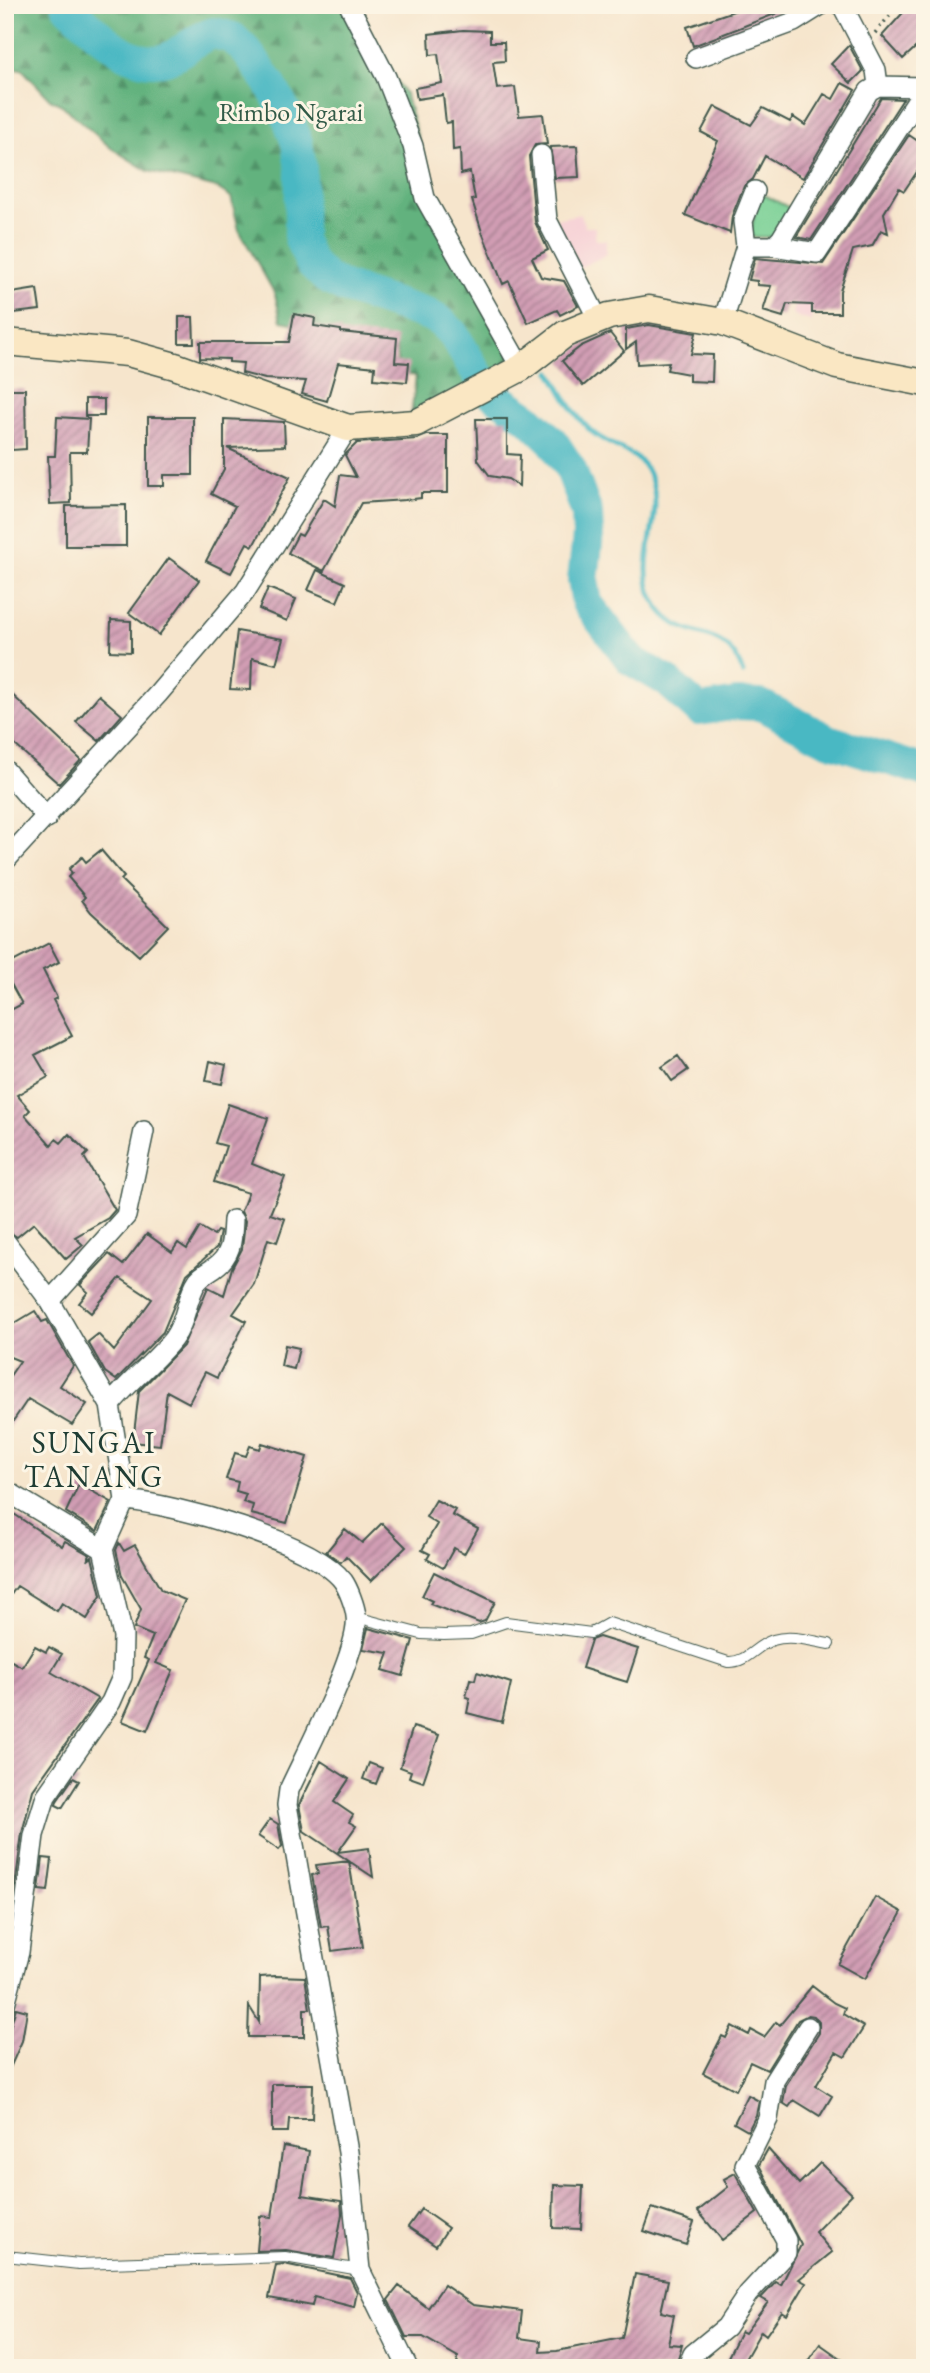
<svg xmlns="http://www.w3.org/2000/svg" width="930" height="2373" font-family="'EB Garamond',serif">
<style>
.built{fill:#f6cfd5}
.grass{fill:#79d095;stroke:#4c8664;stroke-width:2}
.forest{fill:url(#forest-firs);stroke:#407859;stroke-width:2}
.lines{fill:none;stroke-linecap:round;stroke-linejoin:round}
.stream{stroke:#4ab8c3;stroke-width:5}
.river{stroke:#4ab8c3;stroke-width:32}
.building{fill:url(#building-hatch)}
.lane-casing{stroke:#3f564b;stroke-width:12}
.street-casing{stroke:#3f564b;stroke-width:22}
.secondary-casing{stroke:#3f564b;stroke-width:29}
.path{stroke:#3f564b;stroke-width:3.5;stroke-dasharray:2 5;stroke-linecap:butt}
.lane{stroke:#fff;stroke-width:10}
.street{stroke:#fff;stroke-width:19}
.secondary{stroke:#fae7c3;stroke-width:26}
.labels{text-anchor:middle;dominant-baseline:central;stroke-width:6;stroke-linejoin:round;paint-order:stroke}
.park-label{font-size:26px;fill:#315a47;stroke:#fcf5e5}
.quarter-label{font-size:30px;letter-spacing:2px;fill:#1f3d34;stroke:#fcf5e5}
</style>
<defs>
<pattern id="forest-firs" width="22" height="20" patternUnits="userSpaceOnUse" patternTransform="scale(1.75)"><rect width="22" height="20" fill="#62b27e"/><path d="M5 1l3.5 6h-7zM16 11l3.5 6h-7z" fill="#509268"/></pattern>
<pattern id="building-hatch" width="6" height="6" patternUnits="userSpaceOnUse" patternTransform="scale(1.75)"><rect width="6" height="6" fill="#d19db4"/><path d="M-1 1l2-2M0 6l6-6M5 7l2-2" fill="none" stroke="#a98193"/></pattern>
</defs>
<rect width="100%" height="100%" fill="#fcf5e5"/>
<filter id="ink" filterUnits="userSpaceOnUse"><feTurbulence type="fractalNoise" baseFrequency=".0143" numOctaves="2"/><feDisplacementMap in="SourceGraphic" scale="14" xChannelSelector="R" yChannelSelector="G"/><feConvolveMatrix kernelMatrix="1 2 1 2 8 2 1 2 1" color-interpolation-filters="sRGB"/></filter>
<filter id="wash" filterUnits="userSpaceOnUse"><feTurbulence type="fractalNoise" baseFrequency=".00686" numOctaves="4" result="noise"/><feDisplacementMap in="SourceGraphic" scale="28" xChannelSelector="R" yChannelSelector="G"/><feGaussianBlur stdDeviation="1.57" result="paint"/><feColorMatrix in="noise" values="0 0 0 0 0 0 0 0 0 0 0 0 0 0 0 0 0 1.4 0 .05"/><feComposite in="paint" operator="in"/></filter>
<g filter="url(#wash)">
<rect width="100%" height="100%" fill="#f6e5cc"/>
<!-- built -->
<path class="built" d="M581,214L585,227H595L596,240H606V255L577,269L555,219Z
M812,290L811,321L792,315L794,304Z"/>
<!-- grass -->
<path class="grass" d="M760,193L792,209L778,237H749Z"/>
<!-- forest -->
<path class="forest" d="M5,5H254L260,12L287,9V5H342L405,93L429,177L463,259L521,349L557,352L409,433L416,376L398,372L396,344L281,321L275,294L239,230L231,197L217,188L148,171L111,148L62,105L50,99L22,69L5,67Z"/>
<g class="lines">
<!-- stream -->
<path class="stream" d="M551,372C562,392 572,412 589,429C608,449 639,448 650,476C667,517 633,560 654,600C681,650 725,617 743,673"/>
<!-- river -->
<path class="river" d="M67,5C90,27 130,71 166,59C183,53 196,37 214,33L233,38L247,52L269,82L287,115L297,143L301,169L300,239L311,263L326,278L344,287L429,315L441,322L453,334L488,391L528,418L553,442L571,470L587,513L588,536L583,580L587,603L631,660L667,681L699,710L737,704L761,705L828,740L925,771"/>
</g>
<g id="blocks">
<!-- building -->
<path class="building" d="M751,5H798L693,46L687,27Z
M910,5H925V39L903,59L882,36Z
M463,30L490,31V42H504L505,61L493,62L497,89L515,87L519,116L543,114L547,144L535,145L529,156L535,222L548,250L532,258L541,277L564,281L578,306L560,315L557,310L528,323L509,281L503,284L482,232L472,200L475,199L470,172L461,174L460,149L453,150L452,122L446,123L443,95L417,99L415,88L442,83L438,54L430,55L429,34Z
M849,45L863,71L851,83L831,64Z
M842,83L855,90L803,178L765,156L753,179L744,186L732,216L730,233L685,215L718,141L701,132L715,106L751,125L763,108L790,122L793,117L805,125L824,94L833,99Z
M881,98L903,99L811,240L796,237Z
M909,135L925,146V160L904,191L899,188L884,213L888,233L881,230L872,246L853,250L840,291V313H812V305L787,304L783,317L763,311L771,286L757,285V281L749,280L755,258L823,264Z
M577,146L579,177L555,178L550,147Z
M37,289L40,310L5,314V294Z
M294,314L315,318L314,326L341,330V332L397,338L395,362L409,363L407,382L374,379L375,367L338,363L327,401L302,394L306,381L265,379L242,373L243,363L229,362V359L200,358V342H289Z
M179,317H193L194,343H179Z
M649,325L696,333L691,354L713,355L712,382L689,381V374L667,370L669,362L637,364L636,342L626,349V329Z
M610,333L624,351L583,386L562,361L581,346Z
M5,389H25L26,449L12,450L11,434H5Z
M85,399H104V416H85Z
M57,417L89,419L87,452H70L71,503L50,504L48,456H55Z
M148,417H193V475H164V486H148Z
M224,419L284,422L285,446L227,448L290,477L253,546L247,543L231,573L206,561L235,506L211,494L224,469Z
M476,419H507V454L520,455L519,486L508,479L490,476L478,460Z
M427,435H448V493H421V498L405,500L361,503L324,571L288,553L298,534L302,536L324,499L335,506L340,475L356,477L345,455L357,443L417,439Z
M126,505V546H66V506Z
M169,558L199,580L159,635L129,613Z
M317,570L345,583L337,602L308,590Z
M268,588L296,599L287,621L259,609Z
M111,620L131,621V652L110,651Z
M237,631L283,639L276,664L252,658L251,690L230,689Z
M5,688L81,760L59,784L14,744L5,753Z
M99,695L122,715L99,741L76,722Z
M101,850L124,877L121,880L168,926L139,956L91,912L82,900L85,897L68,877L72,873L69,869L82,857L86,862Z
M49,943L59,962L43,970L57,998L53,1000L72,1036L35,1055L48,1077L17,1095L30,1110L25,1115L51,1145L56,1139L61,1143L69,1134L88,1153L84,1157L115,1210L108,1218L75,1237L83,1245L66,1259L34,1223L17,1237L5,1229V1013L22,1004L5,973V966Z
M678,1056L688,1070L672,1081L662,1067Z
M210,1061L226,1065L222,1084L206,1081Z
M228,1104L268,1118L252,1164L285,1177L270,1214L285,1219L277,1242L268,1239L254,1284L233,1314L246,1321L217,1378L205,1372L189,1403L167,1391L160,1445L133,1442L139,1391L183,1346L208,1287L224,1295L232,1268L242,1249L245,1221L241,1211L248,1193L214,1182L226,1146L215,1143Z
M200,1227L214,1235L217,1231L220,1232L217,1247L187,1274L163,1332L116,1380L105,1372L88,1342L98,1334L114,1351L152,1299L120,1278L91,1313L79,1303L88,1292L80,1285L109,1254L123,1265L147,1234L172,1252L178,1243L187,1249Z
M35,1311L42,1322L47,1320L73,1366L60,1386L87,1404L72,1425L28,1399L5,1433V1383L20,1361L5,1355V1329Z
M285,1345L299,1348L294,1369L281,1366Z
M262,1443L307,1457L287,1523L251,1514L253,1505L243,1502L246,1494L236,1491L238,1482L226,1479L235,1453L246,1456L250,1446L260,1449Z
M79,1484L111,1502L97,1531L66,1512Z
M436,1500L455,1510L452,1515L478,1529L464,1554L454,1548L443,1568L427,1559L430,1554L422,1550L437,1524L426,1517Z
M5,1508L62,1546L65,1541L90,1555L87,1561L92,1557L101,1596L87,1619L62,1603L57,1611L17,1586L5,1603Z
M382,1523L406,1547L371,1581L346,1556L341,1562L326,1552L345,1529L362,1543Z
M119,1543L124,1551L135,1545L161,1590L185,1600L156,1663L173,1670L147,1731L122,1721L149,1660L144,1658L153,1636L134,1628L141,1609L122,1576L116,1550Z
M434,1572L495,1602L485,1621L479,1623L430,1604L432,1601L422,1596Z
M368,1628L413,1640L403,1676L383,1670L389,1653L363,1649Z
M599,1637L638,1649L627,1682L582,1668L591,1640Z
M35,1646L46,1652L49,1647L62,1654L51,1672L98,1699L33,1790L22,1833L15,1887L5,1886V1672L12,1661L22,1667Z
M477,1672L511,1683L502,1722L467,1713L470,1698L466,1697L470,1679L475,1680Z
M413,1727L439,1735L423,1782L409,1777L411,1771L400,1767Z
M321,1761L349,1779L334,1802L353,1815L349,1822L356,1826L338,1852L369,1848L373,1877L349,1861L363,1947L332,1951L328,1926L321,1927L312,1875L318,1874L316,1865L349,1861L304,1831L299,1805Z
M369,1763L382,1768L376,1784L363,1779Z
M73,1778L79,1781L62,1808L56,1805L57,1801Z
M270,1819L278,1824L282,1846L279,1850L258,1836Z
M43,1858L52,1859L48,1891L39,1890Z
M875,1897L902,1912L865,1979L838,1964Z
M276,1976L305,1977L310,2009H304V2037H248L249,2006L259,2022L260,1977Z
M812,1986L834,2003L845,2008L843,2014L864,2027L845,2057L836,2052L816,2086L832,2096L820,2116L794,2100L789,2107L783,2103L786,2085L819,2033V2022L814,2016L808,2015L798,2020L767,2070L750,2062L736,2090L703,2073L722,2036L726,2038L732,2026L749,2035L751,2030L764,2037L776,2022L780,2025Z
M16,2008L27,2011L22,2041L5,2079V2044Z
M272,2084H313L312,2119H289L288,2132H272Z
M748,2095L759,2101L756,2115L748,2131L734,2123Z
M283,2146L309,2151L302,2195L341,2201L342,2214L334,2258L286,2250L257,2251L260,2216L272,2217Z
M768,2149L799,2184L820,2163L852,2194L815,2232L832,2252L799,2279L806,2283L787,2315L782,2312L766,2335L761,2331L740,2368L726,2361L741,2331L745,2333L768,2302L761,2298L776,2282L781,2285L801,2245L759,2165Z
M735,2173L757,2213L722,2240L698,2211L728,2187L724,2179Z
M554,2185L583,2186L581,2229L553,2228Z
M652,2208L694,2222L686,2245L644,2231Z
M421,2209L448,2228L436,2246L408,2227Z
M284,2264L350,2278L357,2292L354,2307L314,2297L312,2306L269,2298L276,2265Z
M635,2274L668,2280L661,2312L674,2315L668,2344L682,2345L675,2368H457L458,2357L423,2337H406L388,2300L399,2286L428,2308L444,2285L473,2305L522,2311L519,2338L541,2341L540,2352L557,2351L622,2338Z
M820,2344L854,2368H803Z"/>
</g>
</g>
<g filter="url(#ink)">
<use href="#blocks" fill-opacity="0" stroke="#3f564b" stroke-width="2"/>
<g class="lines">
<!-- lane casing -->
<g class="lane-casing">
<path id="lane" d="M356,1617L421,1634L444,1635L471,1634L506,1622L591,1633L609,1623L728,1662C747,1663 756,1645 773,1640C791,1634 811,1641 829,1644
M6,2256L79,2264L285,2257L360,2270"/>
</g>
<!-- street casing -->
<g class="street-casing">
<path id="street" d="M349,5L386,77L413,146L425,198L521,368
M842,5L876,70L878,86
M696,58L794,22L821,5
M541,155L547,220L599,321
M746,246L743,221L755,191
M774,246L817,253L925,88
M723,322L746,246H774L781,239L869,91L878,86L925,87
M5,770L47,818
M5,861L158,694L245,592L348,428
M5,1241L50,1301L110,1405L125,1500C173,1504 313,1541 343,1581C348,1588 355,1606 356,1616C361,1649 305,1755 289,1790L287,1805L348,2152L360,2270L408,2368
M50,1301L126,1216L144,1131
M110,1405C129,1381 155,1362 173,1339C187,1321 186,1297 198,1280C202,1275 209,1271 215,1267C232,1255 232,1240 233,1220
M5,1490L103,1549
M5,2004L19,1952L34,1835L46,1796L111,1702L122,1677L123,1636L103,1549L125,1500
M687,2368L693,2354L726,2327L748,2294L786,2253V2240L745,2165L768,2119L774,2081L808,2027"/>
</g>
<!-- secondary casing -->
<g class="secondary-casing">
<path id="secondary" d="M5,342L128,353L175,366L348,428L416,423L521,368L565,334L609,316L649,309L723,322L837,366L925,383"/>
</g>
<!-- path -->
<path class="path" d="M875,33L899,5"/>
<!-- lane -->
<use href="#lane" class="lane"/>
<!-- street -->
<use href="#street" class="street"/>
<!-- secondary -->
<use href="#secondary" class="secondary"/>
</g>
</g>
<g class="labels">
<!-- park labels -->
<g class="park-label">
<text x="291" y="112">Rimbo Ngarai</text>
</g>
<!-- quarter labels -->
<g class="quarter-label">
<text x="94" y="1442">SUNGAI<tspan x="94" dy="34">TANANG</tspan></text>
</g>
</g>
<!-- margin -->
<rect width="930" height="2373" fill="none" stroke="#fcf5e5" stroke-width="28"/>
</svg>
